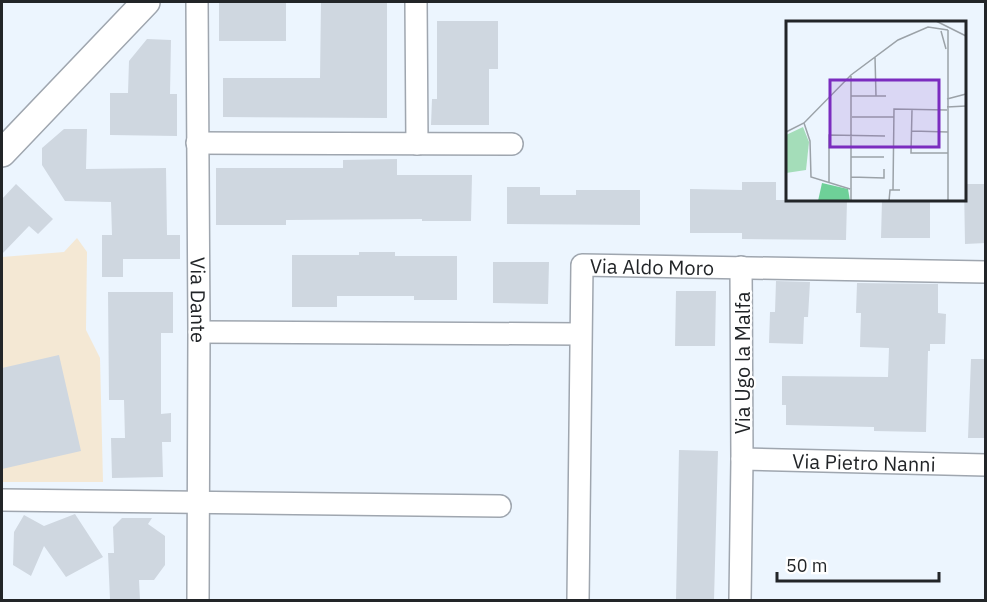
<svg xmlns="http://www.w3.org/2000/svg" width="987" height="602" font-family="'IBM Plex Sans',sans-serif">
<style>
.education{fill:#f4e8d4}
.building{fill:#cfd7e0}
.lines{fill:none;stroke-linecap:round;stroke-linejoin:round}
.minor-casing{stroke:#9fa6af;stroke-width:24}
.tertiary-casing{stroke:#9fa6af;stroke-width:30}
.minor{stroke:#fff;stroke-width:21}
.tertiary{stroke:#fff;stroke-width:27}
.labels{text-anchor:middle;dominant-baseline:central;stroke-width:4.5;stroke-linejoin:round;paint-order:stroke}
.street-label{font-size:20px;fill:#222528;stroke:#fff}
.inset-road{fill:none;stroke:#9ba2a8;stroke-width:1.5}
.view{fill:#7b2cbf;fill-opacity:0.15;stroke:#7b2cbf;stroke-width:3}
.inset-edge{fill:none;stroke:#222528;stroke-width:3}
</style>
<rect width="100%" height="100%" fill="#ecf5fe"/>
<!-- education -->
<path class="education" d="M77,238L87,252L86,330L100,358L103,482H2V257L64,252Z"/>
<!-- building -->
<path class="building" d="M219,2H286V41H219Z
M321,2H387V118L223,117V78H320Z
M437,21H498V69H489V125H431L432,99H437Z
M147,39L171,40L170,94H177V136L110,135V93H128L129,61Z
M64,129H87L86,169L166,168L167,235H180V259H123V277H102V235H112L111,202L65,201L42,165V148Z
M397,159V175H472L471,221H422V219L286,220V225H216V168H343V160Z
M742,182H776V200H847L846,240L742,239V233H690V189L742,190Z
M16,184L53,219L38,234L29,226L2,254V199Z
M964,184H986V243L965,244Z
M507,187H540V195H576V190H640V225L507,224Z
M882,200H930V238H881Z
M359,252H395V256H457V300H414V296H337V307H292V255H359Z
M493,262H549L548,304L493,303Z
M776,281L810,282L808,317H804L803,344L769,343L770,312H775Z
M857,283L938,284V313L946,314L945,344H930V351H928L926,432L874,431V427L786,425V405H782V376L888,377L889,348L860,347L861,313H856Z
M676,291H716L715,346H675Z
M108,292H173V333H161V414L171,413V442H162L163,477L112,478L111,438H125L124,400H109Z
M59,355L81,451L2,469V368Z
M971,359H986V438H968Z
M679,450L718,451L714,600H676Z
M75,514L103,557L66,577L44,546L31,576L13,565L14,532L24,515L44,526Z
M122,518H152L148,524L165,536V565L154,580H139L140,600H110L108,553H114L113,527Z"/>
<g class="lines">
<!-- minor casing -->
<g class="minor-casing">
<g id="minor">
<path id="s1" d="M197,2L199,332L198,600"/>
<path d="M416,2L417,144"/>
<path d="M197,143L512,144"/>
<path d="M199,332L580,334"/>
<path id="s2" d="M742,459L986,465"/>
<path d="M2,500L500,506"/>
<path id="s3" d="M578,600L582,265L986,272"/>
<path d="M740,600L742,459L741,267"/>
</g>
</g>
<!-- tertiary casing -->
<g class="tertiary-casing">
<path id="tertiary" d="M2,153L146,2"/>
</g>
<!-- minor -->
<use href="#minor" class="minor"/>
<!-- tertiary -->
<use href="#tertiary" class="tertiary"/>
</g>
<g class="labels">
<!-- street labels -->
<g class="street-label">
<text stroke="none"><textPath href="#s3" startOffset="405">Via Aldo Moro</textPath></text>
<text stroke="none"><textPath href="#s1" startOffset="298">Via Dante</textPath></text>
<text transform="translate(742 363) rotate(-90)">Via Ugo la Malfa</text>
<text stroke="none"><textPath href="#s2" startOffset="122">Via Pietro Nanni</textPath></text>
</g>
</g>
<!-- overview -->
<g transform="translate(786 21)">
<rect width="180" height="180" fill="#ecf5fe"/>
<path d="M17,106L23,121L20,149L0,152V114Z" fill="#a4ddb9"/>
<path d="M36,162L62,168L64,180H32Z" fill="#6ed098"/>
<path class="inset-road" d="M150,0L180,15M162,9V180M155,10L160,28M89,36L90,75M65,55V180M65,75H100M161,78L180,73M161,86L180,85M126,89L125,132H162M66,96H108M18,102L24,120L25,156L64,168M126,110L162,111M0,111L18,102L65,54L112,19L142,6L162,9M65,136H98M65,156L98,157V148M43,161V114L99,115M107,169L108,88L161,89M103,180L104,169H114"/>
<path class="view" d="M44,59H153V126H44Z"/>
<rect width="180" height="180" class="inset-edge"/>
</g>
<!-- border -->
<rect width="987" height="602" fill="none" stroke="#222528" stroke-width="6"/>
<!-- scale -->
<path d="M777 572v9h162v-9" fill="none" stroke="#222528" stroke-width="3"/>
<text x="786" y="572" font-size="18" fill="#222528" stroke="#ffffff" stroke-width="4.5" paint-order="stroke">50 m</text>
</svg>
